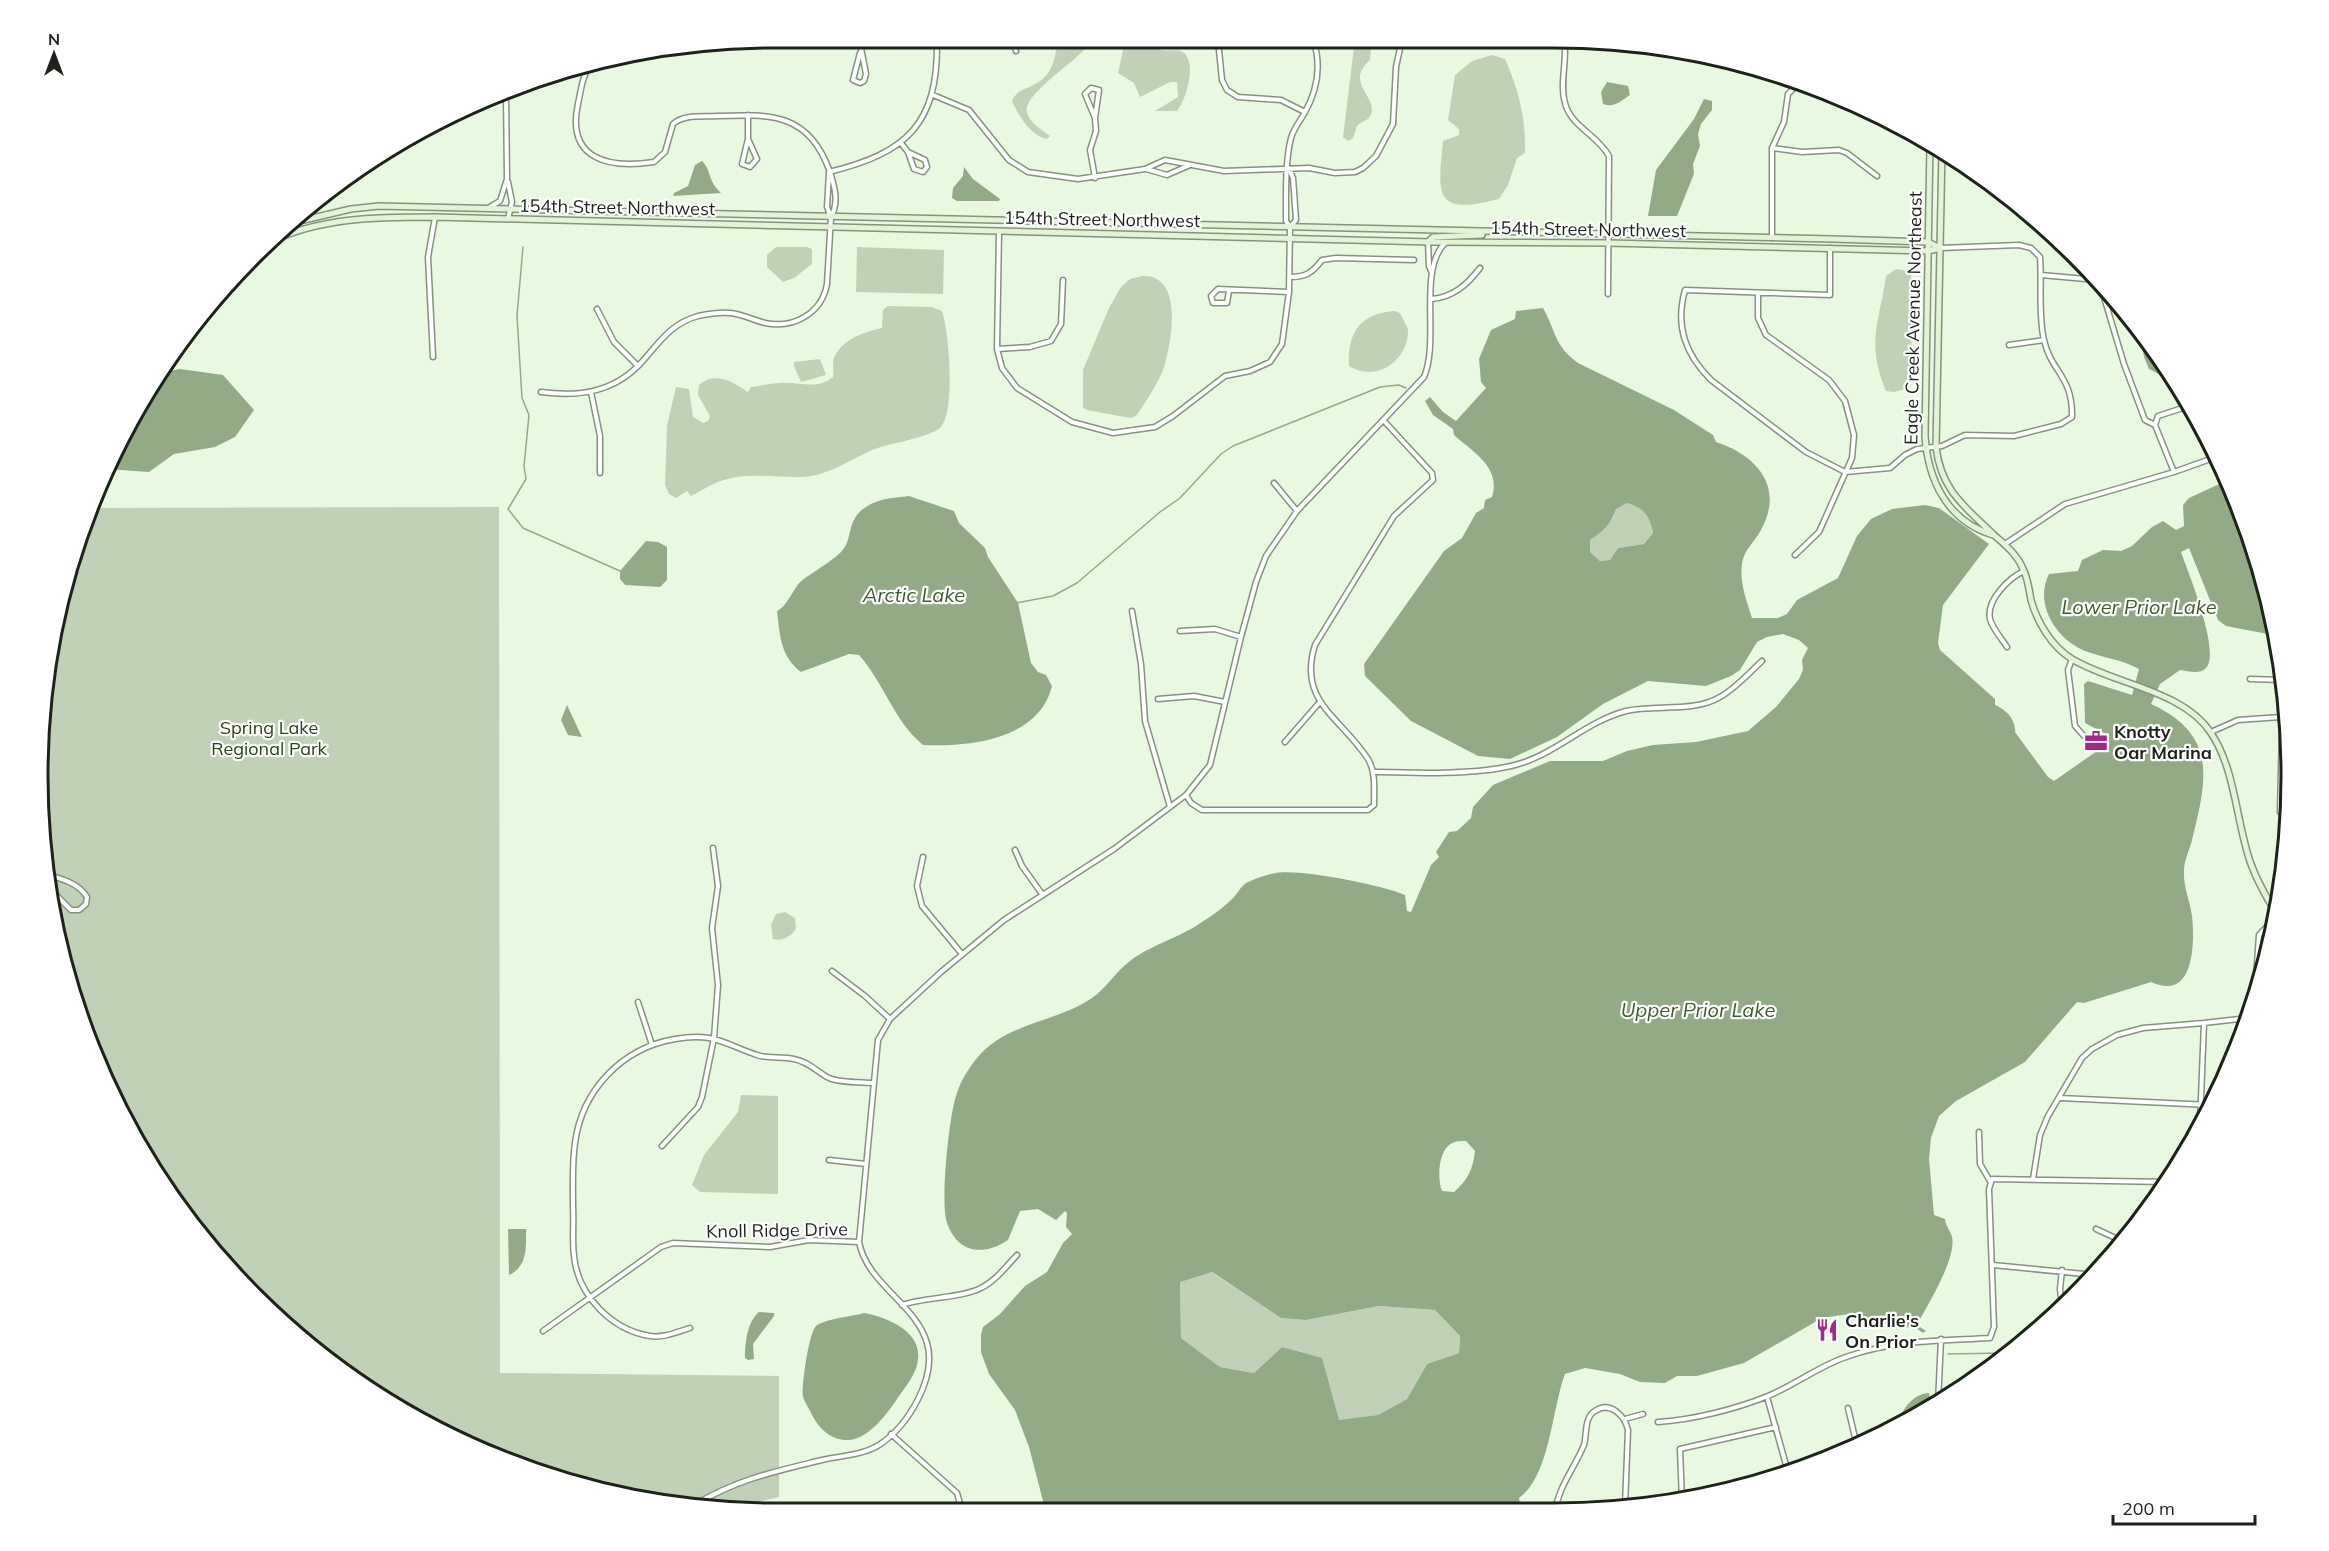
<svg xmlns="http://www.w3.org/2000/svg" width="2329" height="1551" font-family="Mulish,sans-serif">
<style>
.green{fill:#c0d1b8}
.water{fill:#93aa87;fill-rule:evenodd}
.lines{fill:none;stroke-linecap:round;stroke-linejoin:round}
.stream{stroke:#93aa87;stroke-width:1.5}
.street-casing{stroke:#85937e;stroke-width:7}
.secondary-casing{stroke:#85937e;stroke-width:8}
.street{stroke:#fff;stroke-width:4}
.secondary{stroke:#e1f5d6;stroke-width:5}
.labels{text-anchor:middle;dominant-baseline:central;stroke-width:4.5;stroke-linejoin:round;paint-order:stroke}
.street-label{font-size:18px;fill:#1d231a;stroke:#fff}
.park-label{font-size:18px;fill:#274511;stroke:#fff}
.poi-label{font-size:18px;font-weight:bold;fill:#1d231a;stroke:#fff;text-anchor:start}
.water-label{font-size:20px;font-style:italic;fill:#3d5d2a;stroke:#fff}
.rim{fill:none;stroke:#1d231a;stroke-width:3}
</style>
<rect width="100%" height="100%" fill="#e9f9e1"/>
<!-- green -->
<path class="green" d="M1057,41H1091C1082,59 1022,93 1027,113C1030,123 1042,130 1050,136L1047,139C1031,136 1018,115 1012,101C1020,80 1054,95 1057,41Z
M1125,41C1138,41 1148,47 1161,50C1169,52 1177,48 1184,53C1197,64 1186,100 1177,111H1155L1178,97L1177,82H1170L1140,97L1134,83L1118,73Z
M1359,43L1371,46L1370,60C1342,84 1383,99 1369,118C1366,121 1360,122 1357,126L1353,138L1348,141L1343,137L1354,47Z
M1492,55L1505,59C1519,91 1526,118 1525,153L1517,158L1508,185L1499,199C1433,216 1438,195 1443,141L1459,135V129L1448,120L1455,75L1472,61Z
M776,247H807L812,249V264L794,278L783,282L767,267V255Z
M857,247L944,250L943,294L856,292Z
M1896,269L1907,271L1911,275L1912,287L1911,378L1906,389L1894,392L1886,391C1866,342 1879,324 1886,276Z
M1142,276C1185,274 1171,343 1164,367C1159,382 1145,403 1136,416L1130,418L1087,410L1083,408V370L1109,308L1121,287L1130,279Z
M888,306L931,307L942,311C949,331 956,413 940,428C926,439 887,443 870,451C848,461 827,476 802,477C776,478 749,472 724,480C713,483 701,491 691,496L687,491L676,498L669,494L665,485L667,426L676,387L689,389L693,417L703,423L708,421L710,416L698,395L699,385C715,371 733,382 748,392L751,387C761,386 771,383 780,383C799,381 816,391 833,377C834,371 832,364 834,358C842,339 864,332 882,328L883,310Z
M1395,311L1400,313L1408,329C1409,360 1377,383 1349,366C1347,332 1361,313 1395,311Z
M820,359L826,375L801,382L794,366V362Z
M1627,503C1645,509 1649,515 1653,533L1644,544L1618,548L1610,560L1600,561L1590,552V540C1604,531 1610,525 1616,509Z
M499,507L500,1373L779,1376V1497L729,1509L632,1499L449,1437L327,1361L254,1298L136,1144L77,1013L52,920L39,727L52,631L89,508Z
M785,912L795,918L796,928C793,936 781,942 773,939L771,925L776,914Z
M741,1095L778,1096V1194L700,1192L692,1185L704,1155L738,1112Z
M1211,1272L1281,1318L1306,1320L1379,1306L1435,1310L1460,1336L1459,1353L1427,1364L1407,1399L1378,1415L1339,1421L1282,1347L1254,1373L1220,1367L1181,1338L1180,1281Z"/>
<!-- water -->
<path class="water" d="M1607,82L1628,86L1630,95C1621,101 1614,108 1603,104L1601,92Z
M1704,99L1712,101V110L1701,124L1698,134L1700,146L1693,164L1694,174L1677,216H1648L1656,170L1694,119Z
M702,161C712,171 707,180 721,193L673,196L674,193L688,186L695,165Z
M964,167L973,179L1000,199L999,201H957L952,198L953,188L963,176Z
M1543,308C1557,333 1553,344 1578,363L1674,410L1713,435L1716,442C1756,455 1784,486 1762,528C1757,539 1746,548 1743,559C1738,580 1746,598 1752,618H1778L1787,614L1797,600L1838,578L1857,536L1871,519L1892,509L1925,505L1939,508L1989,544L1943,605L1938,643L1940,650L1995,699V705C2006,709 2016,720 2015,732L2048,777L2054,781L2097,751L2104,733L2085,723L2084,684L2088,681L2132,695L2139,669C2121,659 2103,658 2085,651C2055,639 2034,603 2049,574L2078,571L2082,560L2103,550L2121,551L2132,546L2152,527L2163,521L2176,530L2184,526L2183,505L2189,498L2228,480L2235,493L2278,636L2226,626L2218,620L2189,548L2181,552C2188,572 2221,652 2206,668C2199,675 2189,671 2180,670L2160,684L2151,704C2218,735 2207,779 2192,840C2190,849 2184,860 2184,871C2183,886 2190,901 2192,916C2195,944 2194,1002 2151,982L2084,1003L2077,1002L2025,1062L1956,1101L1939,1116L1931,1138L1929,1159L1934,1215L1945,1219C1946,1227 1950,1230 1952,1237C1957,1258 1927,1306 1917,1325L1926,1331L1923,1333L1915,1327L1890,1328L1884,1322L1876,1323L1864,1317L1849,1314L1822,1318L1744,1363L1697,1376H1677L1665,1383L1640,1382L1620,1374L1585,1368L1565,1374C1552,1408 1550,1476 1519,1498L1522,1513H1040L1043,1501L1029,1447L1015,1410L989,1374L981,1352V1335L983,1327L1000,1314L1025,1286L1047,1272L1063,1243L1072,1234L1066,1227L1067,1213L1065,1211L1056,1220L1038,1209L1020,1211L1008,1240C984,1256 958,1254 947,1223C940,1204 949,1113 957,1093C961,1080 969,1068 977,1058C1007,1022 1055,1023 1092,998C1104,990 1113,976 1124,966C1146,946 1175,940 1199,924C1210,917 1222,909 1231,900C1237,895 1240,887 1246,883C1254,879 1268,874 1276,873C1301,869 1381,885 1405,895L1407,911L1411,912L1431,865L1439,857L1436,852L1449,832L1457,831L1471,818L1473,807L1493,785L1550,761H1603L1627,751L1653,745L1696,742L1748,731L1776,707L1799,679L1803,670L1802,660L1808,648L1799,640L1783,634L1767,637L1757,642L1740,670L1731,676L1706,686L1648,681L1603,704L1557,737L1510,759L1478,756L1411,721L1365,676L1364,664L1444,551L1462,538L1476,513L1484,508L1485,500L1492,497C1501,467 1474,453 1454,435L1453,429L1433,415L1425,401L1430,397L1443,412L1456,421L1486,388L1481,382L1479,359L1491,330L1515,319L1516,311ZM1627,503C1645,509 1649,515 1653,533L1644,544L1618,548L1610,560L1600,561L1590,552V540C1604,531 1610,525 1616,509ZM1466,1141L1475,1151C1473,1169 1468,1180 1454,1192L1442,1191C1437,1179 1438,1150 1452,1143C1456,1141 1462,1141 1466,1141ZM1212,1272L1281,1318L1306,1320L1379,1306L1435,1310L1460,1336L1459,1353L1427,1364L1407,1399L1378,1415L1339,1420L1322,1358L1282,1347L1254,1373L1220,1367L1181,1338L1180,1282Z
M2140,332L2167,365L2170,371L2159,374L2149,369L2144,357Z
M180,369L223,375L254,410L235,437L215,447L174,454L149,472L107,469L164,372Z
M909,496L954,511L959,523L985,548L988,557L1018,603L1031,663L1038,672L1046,675L1052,686C1039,740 969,747 923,745C894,721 884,683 859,655L849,654L801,672C780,656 780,635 777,611C786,607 791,594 797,586C801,578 831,563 841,552C851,542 848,529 855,518C866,500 889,498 909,496Z
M646,541L658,542L667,547V580L660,587L625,585L620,579V571Z
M567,705L582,737L568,735L561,720Z
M508,1229H526C526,1247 528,1266 509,1275Z
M759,1312L774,1313V1316L753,1344L754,1359L748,1360L745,1358C745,1343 747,1322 759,1312Z
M864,1313C886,1317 922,1331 918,1359C917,1374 905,1387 897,1399C887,1414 869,1438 850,1440C831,1441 819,1429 811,1413C809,1408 805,1403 803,1397C801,1387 809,1332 816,1326C827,1318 851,1317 864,1313Z
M1929,1393L1931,1406L1898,1424C1901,1410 1914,1393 1929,1393Z"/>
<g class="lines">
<!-- stream -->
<path class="stream" d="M523,247L517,316L522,398L529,415L524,466L526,479L508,509L523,528L620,571
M1016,603L1053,596L1077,583L1160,512L1180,498L1221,454L1233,446L1380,387L1399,385L1406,388
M1948,1354L2007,1353"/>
<!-- street casing -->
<g class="street-casing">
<path id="street" d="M1564,39C1568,60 1559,83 1565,103C1571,127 1598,135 1609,156L1608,294
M1218,40L1222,80L1227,90L1238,97L1281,100L1305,112
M1013,41L1016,51
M860,43L866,74L864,81L860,83L853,80L860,53
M675,45L794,43
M572,69L585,73
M933,95L969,110L1009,160L1028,172L1078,179L1145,169L1165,160L1224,171L1309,168L1335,173L1355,172L1363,168L1376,156L1393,124L1396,67L1402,39
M1095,118L1099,90L1091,88L1085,94L1095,118L1096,131L1090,150L1095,178
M748,139L757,159L750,167L742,164L748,139V115
M901,143L908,152L914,169L923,172L927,167L925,160L908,152
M1772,148L1802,152L1839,150L1847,153L1877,176
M1146,169L1167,175L1190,165
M1289,169L1293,178L1296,220L1290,227
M829,172C907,153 938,124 937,42
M829,173L827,207L831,217
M508,182L512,202L508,219
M490,207L500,201L507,179L506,92
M999,232L997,349L1002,368L1017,388L1072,422L1113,433L1155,427L1173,416L1225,376L1250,371L1270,362L1282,344L1289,292L1290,227L1286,221C1286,196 1285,161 1291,138C1293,130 1299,122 1304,114C1318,90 1322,66 1313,39
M1772,238V148L1784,122L1788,94L1797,85
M1428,242L1429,266L1432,273
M1830,248V295L1685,290C1675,326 1685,354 1711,380L1806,452L1845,472L1890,468L1905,455L1917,449L1942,446L1965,435L2014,436L2061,424L2072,417C2073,376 2051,372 2044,340C2038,315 2042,284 2040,257L2031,248L2019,245L1940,248
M2041,275L2097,280
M1290,277C1306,277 1312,273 1322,260L1336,258L1414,260
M2100,284L2124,364L2145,420L2155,425L2174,472
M1229,291L1227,303H1213L1211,296L1218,289L1289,292
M1758,294V318L1766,335L1829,380L1845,401L1854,435L1852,458L1819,532L1795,555
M1432,299C1453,297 1467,285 1480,268
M597,309L614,342L638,366
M2009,345L2044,340
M997,349L1030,347L1051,341L1061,324L1063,280
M433,357L428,257L435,217
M541,392C577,397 612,393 639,365C658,345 669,324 698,316C708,314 719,312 730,313C742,314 753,320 765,323C794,329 822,313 827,284L831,217C839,202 835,188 830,172C809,113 772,114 717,116C703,117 684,114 673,124L665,152L654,162C608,169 566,159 578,104C581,90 582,77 590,65
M591,392L600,436V473
M2155,425L2158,416L2189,406
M1274,483L1297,511
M2005,544L2065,504L2174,472L2216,457
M1132,611L1141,664L1145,721L1170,807
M1180,631L1215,629L1241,637
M2007,647C2002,639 1992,628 1990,619C1986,600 2009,578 2024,571
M2072,659L2068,670L2075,726L2084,736
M2250,679L2282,680
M2283,685L2280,812L2288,815
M1158,699L1194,696L1225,702
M2211,732L2238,720L2281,717
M1285,742L1319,703
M1373,772C1412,773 1473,775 1511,766C1553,757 1584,722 1626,711C1656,704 1693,713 1720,697C1735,689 1749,673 1762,661
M1186,795L1191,803L1202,810H1368L1374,805C1374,790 1376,772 1368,759C1342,718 1297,702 1315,645L1394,516L1433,480L1432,473L1385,422
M1015,850L1022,866L1042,894
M923,857L917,886L922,906L962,954
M49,875C64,880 78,883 87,897L86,904L79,910H71L50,889
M832,971L865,996L890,1019
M2255,993L2259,935L2277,916
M638,1002L652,1045
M2060,1098L2210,1105
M2200,1123L2204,1023
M1979,1132L1980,1164L1990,1181
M662,1146L698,1107L702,1097L714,1038L718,985L712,928L718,886L713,848
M829,1160L866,1164
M2033,1179L2040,1135L2048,1116L2082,1058L2092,1049L2117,1035L2143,1028L2204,1023L2239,1019L2248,1015
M2096,1229L2122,1241
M1993,1265L2094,1275
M902,1305C925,1297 962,1298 981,1288C995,1281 1006,1267 1017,1255
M2062,1308L2060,1289L2062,1270
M690,1328C677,1332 664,1338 650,1336C612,1330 578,1296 574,1256C572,1240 574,1223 573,1206C573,1186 572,1163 575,1143C582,1090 622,1048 675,1039C714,1032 724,1044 757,1055C769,1059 782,1056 794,1059C809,1062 816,1071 829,1078C840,1083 861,1082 874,1083
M543,1331L661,1247L673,1243L770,1247L809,1240L859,1242
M1939,1393H1956
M1767,1397L1788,1472
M1938,1403L1941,1339
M1848,1408L1857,1446
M1625,1419L1643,1414
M1658,1422C1692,1420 1736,1409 1768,1396C1795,1385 1819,1366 1846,1357C1893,1340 1940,1341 1990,1338L1994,1327L1989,1189L1992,1179L2169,1182
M891,1434L957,1493L963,1514
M1682,1501L1680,1449L1776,1427
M694,1505C738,1479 773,1472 822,1460C840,1456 863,1455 879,1445C908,1426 937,1378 927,1343C916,1304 867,1284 859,1242L878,1040L890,1019L941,972L1004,920L1114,849L1186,795L1210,765L1241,637L1256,582L1266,556L1297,511L1424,377C1440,340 1417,269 1446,242
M1555,1513C1558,1487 1574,1469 1584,1445C1587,1435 1584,1417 1595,1411C1611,1400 1625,1417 1628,1430L1625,1506"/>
</g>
<!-- secondary casing -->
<g class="secondary-casing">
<path id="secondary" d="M1930,143L1925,436C1928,480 1947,521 1993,535
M1942,150L1936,447C1941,490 1964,506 1994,535C2005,545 2017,554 2023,569C2028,578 2029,590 2031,600C2037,622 2052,647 2072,659C2113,684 2183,690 2211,733C2234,767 2236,816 2248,855C2254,876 2266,897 2278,916
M291,223L351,209L379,206L1832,239L1928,242L1940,248
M1428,242L1433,237L1482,235
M267,243C321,217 377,217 435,217L1432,242L1609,243L1928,251L1940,248"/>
</g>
<!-- street -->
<use href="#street" class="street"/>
<!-- secondary -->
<use href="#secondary" class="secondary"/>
</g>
<!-- icons -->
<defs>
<g id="office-bare" transform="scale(1.8)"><path d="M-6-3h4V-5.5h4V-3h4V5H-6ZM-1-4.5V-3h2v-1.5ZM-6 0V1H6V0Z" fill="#9c2c8a" stroke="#fff" stroke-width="2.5" paint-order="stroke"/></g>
<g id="restaurant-bare" transform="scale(1.8)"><path d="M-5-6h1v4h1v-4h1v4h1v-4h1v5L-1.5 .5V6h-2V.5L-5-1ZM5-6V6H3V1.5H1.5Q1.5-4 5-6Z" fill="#9c2c8a" stroke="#fff" stroke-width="2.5" paint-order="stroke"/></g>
</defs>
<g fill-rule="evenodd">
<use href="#office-bare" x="2096" y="741"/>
<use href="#restaurant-bare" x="1827" y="1330"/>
</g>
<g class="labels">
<!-- street labels -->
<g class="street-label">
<text transform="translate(617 207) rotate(1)">154th Street Northwest</text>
<text transform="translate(1102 219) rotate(1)">154th Street Northwest</text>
<text transform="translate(1588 229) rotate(1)">154th Street Northwest</text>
<text transform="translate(1913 318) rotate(-89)">Eagle Creek Avenue Northeast</text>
<text transform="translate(777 1230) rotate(-1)">Knoll Ridge Drive</text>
</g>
<!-- park labels -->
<g class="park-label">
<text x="269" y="727">Spring Lake<tspan x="269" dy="21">Regional Park</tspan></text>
</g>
<!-- poi labels -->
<g class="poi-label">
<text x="2114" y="731">Knotty<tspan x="2114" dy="21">Oar Marina</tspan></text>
<text x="1845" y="1320">Charlie's<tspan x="1845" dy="21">On Prior</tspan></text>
</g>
<!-- water labels -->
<g class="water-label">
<text x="914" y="594">Arctic Lake</text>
<text x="2139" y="606">Lower Prior Lake</text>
<text x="1698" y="1009">Upper Prior Lake</text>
</g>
</g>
<!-- crop -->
<path d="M0 0H2329V1551H0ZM775 48H1554A727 727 0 0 1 2281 775V776A727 727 0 0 1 1554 1503H775A727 727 0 0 1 48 776V775A727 727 0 0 1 775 48Z" fill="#fff" fill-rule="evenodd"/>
<path class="rim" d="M775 48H1554A727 727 0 0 1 2281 775V776A727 727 0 0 1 1554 1503H775A727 727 0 0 1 48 776V775A727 727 0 0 1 775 48Z"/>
<!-- north arrow -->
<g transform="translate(54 54)" stroke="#ffffff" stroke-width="4.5" paint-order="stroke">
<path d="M0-4.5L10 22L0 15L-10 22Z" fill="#1d231a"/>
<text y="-9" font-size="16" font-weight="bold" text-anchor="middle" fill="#1d231a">N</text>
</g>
<!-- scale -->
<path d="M2113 1515v9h142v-9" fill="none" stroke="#1d231a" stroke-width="3"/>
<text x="2122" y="1515" font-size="18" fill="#1d231a" stroke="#ffffff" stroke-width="4.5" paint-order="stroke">200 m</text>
</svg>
